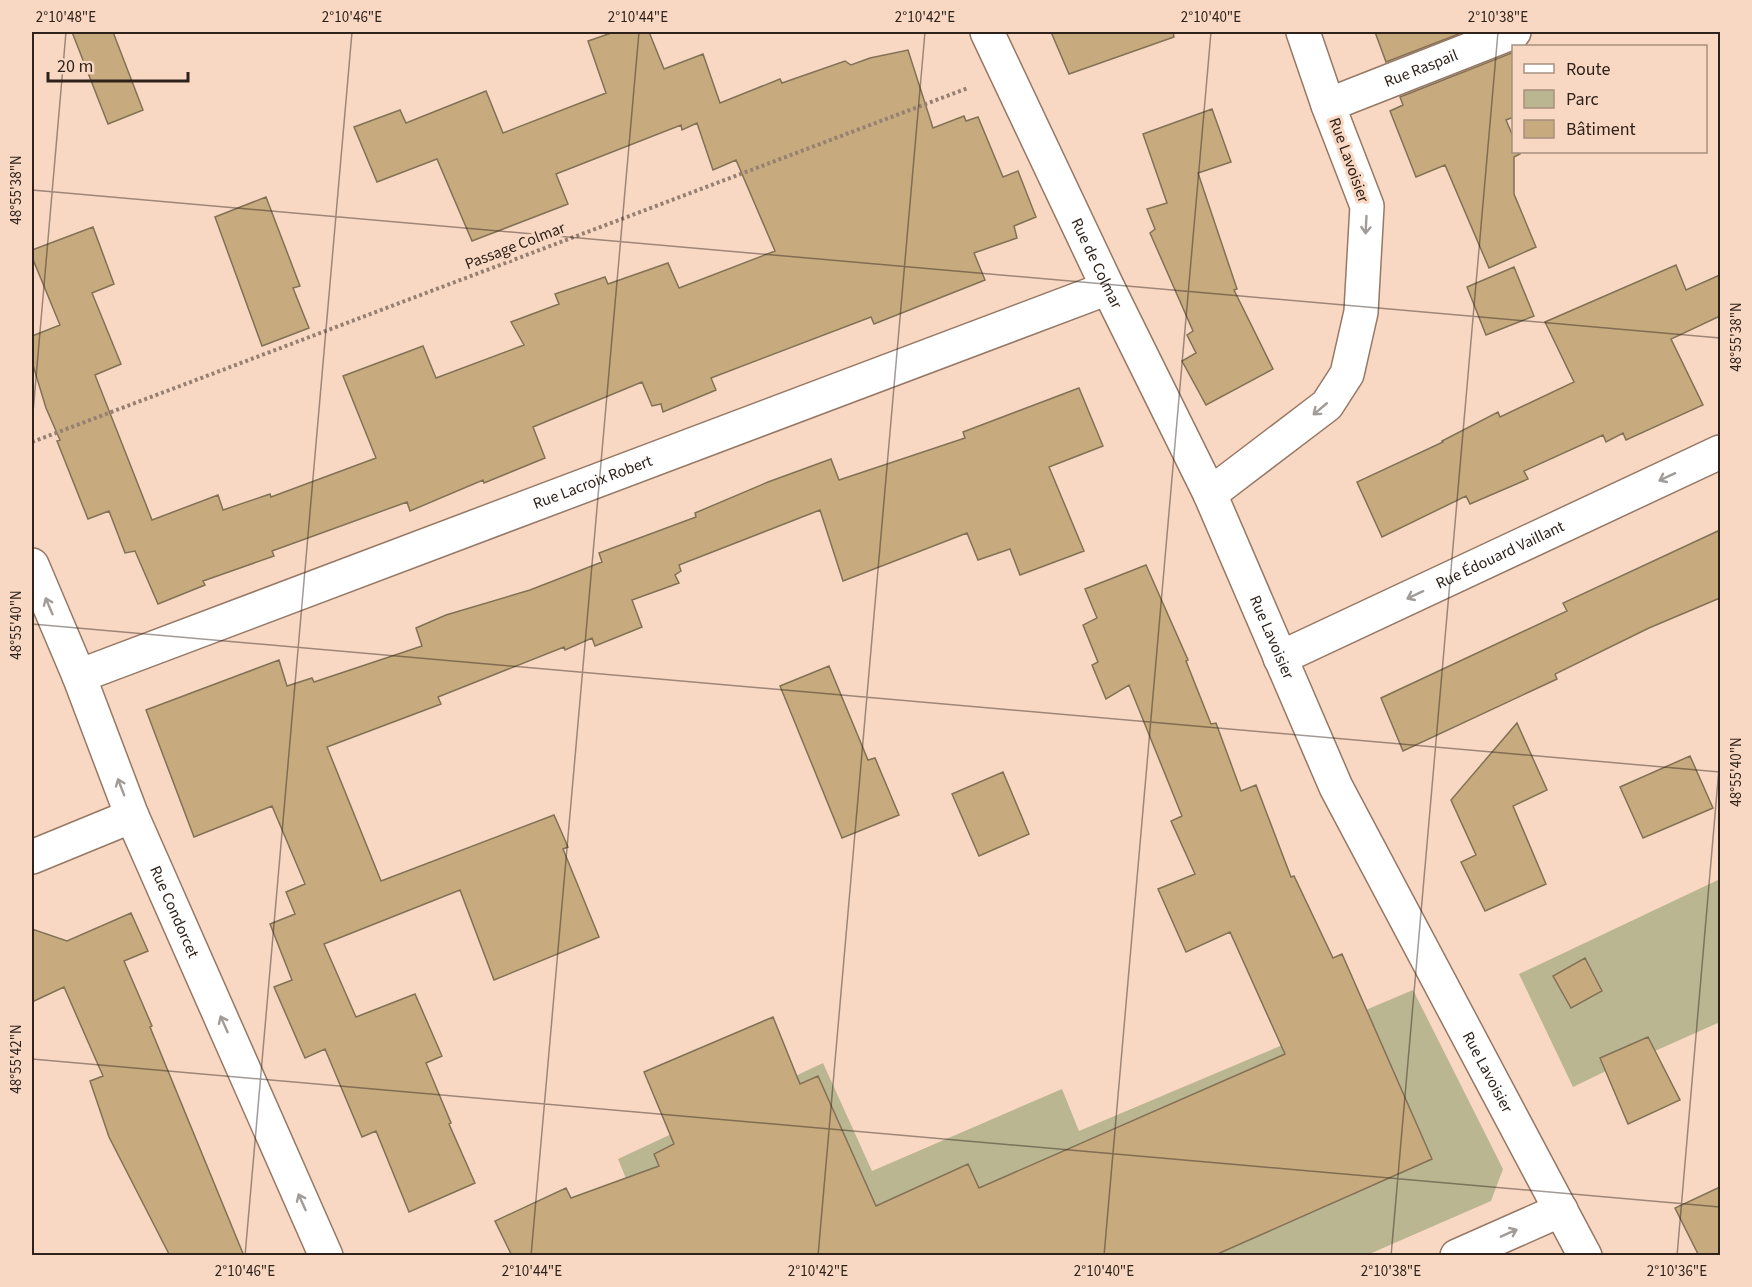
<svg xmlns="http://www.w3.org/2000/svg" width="1752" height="1287" font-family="'Source Sans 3',sans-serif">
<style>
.green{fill:#bab692}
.building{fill:#c7aa7e;stroke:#837155;stroke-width:1.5}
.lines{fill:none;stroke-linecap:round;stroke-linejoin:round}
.minor-casing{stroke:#957865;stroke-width:36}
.path{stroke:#978072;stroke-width:4;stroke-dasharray:3 3;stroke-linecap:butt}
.minor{stroke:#fff;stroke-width:33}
.oneway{stroke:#a19c98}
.ticks{fill:none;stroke:#2e221a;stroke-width:1.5;stroke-opacity:0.45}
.labels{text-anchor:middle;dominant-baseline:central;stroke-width:6;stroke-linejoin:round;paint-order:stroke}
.street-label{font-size:16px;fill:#2e221a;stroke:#f9d8c3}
.neatline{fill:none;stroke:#2e221a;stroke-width:2}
.ticks-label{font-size:15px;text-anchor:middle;fill:#2e221a}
</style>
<rect width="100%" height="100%" fill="#f9d8c3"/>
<!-- green -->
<path class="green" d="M1720,879V1022L1655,1051L1648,1037L1600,1058L1606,1071L1573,1087L1519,974Z
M1413,990L1503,1169L1491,1201L1367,1255L585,1256L646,1227L618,1159L823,1063L872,1171L1062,1089L1079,1131Z"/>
<!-- building -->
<path class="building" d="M72,32H113L143,110L108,124Z
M614,32H649L664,69L703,54L720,103L780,79L782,83L845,61L851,65L870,58L908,50L933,128L964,116L966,121L978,117L1003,177L1018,171L1036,217L1014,226L1017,238L974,253L985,280L874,324L871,317L711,378L716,390L663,412L661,404L652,406L642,382L533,427L545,458L484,483L483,480L410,511L407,502L272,551L274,556L203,581L205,585L158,604L135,551L125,553L109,511L88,519L57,441L60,440L46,408L32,362V336L60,325L32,257V250L93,227L114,284L92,293L121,364L95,375L152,520L218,495L223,510L270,494L271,497L376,458L343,376L423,346L436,378L524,345L511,322L559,304L555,294L605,277L608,284L668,263L679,288L775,251L736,160L713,170L697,123L682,130L681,125L556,174L568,204L472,241L437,159L377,182L354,127L400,110L406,123L486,91L503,133L606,93L588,41Z
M1051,32H1173L1174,37L1069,74Z
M1375,32H1464L1386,62Z
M1514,52V117L1506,120L1514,139V152H1519L1520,154L1514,157V194L1536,247L1489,268L1445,165L1416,177L1390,111L1403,105L1400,97Z
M1212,109L1231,162L1198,173L1237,289L1234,290L1273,369L1206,405L1182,361L1196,353L1187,335L1193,331L1150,233L1155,229L1147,209L1167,203L1143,134Z
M266,197L300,286L293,288L309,328L262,346L215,217Z
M1676,265L1686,290L1720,275V316L1671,339L1703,405L1626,440L1623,433L1606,442L1603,435L1524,471L1528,479L1470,504L1466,496L1382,537L1357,482L1443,442L1442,441L1498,412L1500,417L1574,382L1545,322Z
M1514,267L1534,316L1486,335L1467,287Z
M1079,388L1103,446L1049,467L1084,551L1020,575L1010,549L978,560L967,533L843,581L820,510L679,565L681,571L675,575L679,583L632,600L642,627L595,646L592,638L565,650L564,647L438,697L441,704L327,747L381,881L554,815L568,847L563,849L599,937L494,980L460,890L324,944L356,1017L415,994L442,1056L426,1063L451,1123L449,1124L475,1183L409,1212L376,1131L362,1137L325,1049L305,1058L274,987L292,980L270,924L295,914L286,892L305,884L272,806L194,837L146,710L279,660L287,686L312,678L314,682L422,646L416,628L446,615L530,590L602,562L599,553L696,517L695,513L768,482L831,459L839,480L965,438L963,432Z
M1720,530V598L1649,628L1555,674L1557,679L1403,751L1381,698L1567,611L1563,603Z
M1146,565L1188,660L1186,661L1211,724L1216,723L1241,791L1256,785L1291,877L1294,876L1333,958L1342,954L1432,1159L1213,1256H512L495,1221L566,1188L571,1198L659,1166L654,1154L674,1144L644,1072L773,1017L800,1084L818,1076L876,1206L968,1164L979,1188L1285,1054L1230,932L1186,952L1158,889L1195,874L1171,821L1182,816L1129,685L1106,699L1092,665L1098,662L1083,625L1097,618L1085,589Z
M829,666L868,760L875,758L899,815L842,838L780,686Z
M1517,723L1547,790L1513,806L1546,884L1485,911L1461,862L1476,855L1451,800Z
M1690,756L1713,808L1643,838L1620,787Z
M1003,772L1029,834L979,856L952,794Z
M131,913L148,951L124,961L152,1026L150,1027L244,1256H170L109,1137L90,1081L103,1076L64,987L32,1002V929L67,941Z
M1585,958L1602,991L1571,1008L1553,976Z
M1648,1037L1680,1100L1628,1124L1600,1058Z
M1720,1187V1256H1699L1675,1208Z"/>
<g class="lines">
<!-- minor casing -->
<g class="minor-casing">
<g id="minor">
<path id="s1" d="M987,32L1108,288L1210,494L1336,787L1585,1256"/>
<path id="s2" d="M1328,105L1514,32"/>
<path d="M1210,494L1327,405L1347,374L1361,312L1367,206L1328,105L1303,32"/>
<path id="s3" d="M32,565L79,676L132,816L326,1256"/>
<path id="s4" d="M1280,658L1720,452"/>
<path id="s5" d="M79,676L1108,288"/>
<path d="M32,857L132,816"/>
<path d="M1457,1256L1561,1210"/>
</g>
</g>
<!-- path -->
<path class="path" d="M32,442L968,88"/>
<!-- minor -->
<use href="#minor" class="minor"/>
</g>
<!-- one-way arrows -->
<defs><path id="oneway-shaft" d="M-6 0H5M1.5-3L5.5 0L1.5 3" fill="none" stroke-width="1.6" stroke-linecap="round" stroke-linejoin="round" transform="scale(1.5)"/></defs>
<g class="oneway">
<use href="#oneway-shaft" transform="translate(1366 225) rotate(93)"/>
<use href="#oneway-shaft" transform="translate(1320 409) rotate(140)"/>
<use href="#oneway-shaft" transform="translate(1667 477) rotate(155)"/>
<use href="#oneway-shaft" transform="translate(1415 595) rotate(155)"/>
<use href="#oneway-shaft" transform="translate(49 606) rotate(-113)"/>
<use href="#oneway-shaft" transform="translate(121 787) rotate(-111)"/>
<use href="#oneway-shaft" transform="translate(224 1024) rotate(-114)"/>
<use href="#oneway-shaft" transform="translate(302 1202) rotate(-114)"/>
<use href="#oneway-shaft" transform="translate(1509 1233) rotate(-24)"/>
</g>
<!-- ticks -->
<path class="ticks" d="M32,190L1720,338M32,424L66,32M32,624L1720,772M32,1059L1720,1207M245,1256L352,32M531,1256L639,32M818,1256L925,32M1104,1256L1211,32M1391,1256L1498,32M1677,1256L1720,757"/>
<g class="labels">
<!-- street labels -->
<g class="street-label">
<text stroke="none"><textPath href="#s2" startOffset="100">Rue Raspail</textPath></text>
<text transform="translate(1349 160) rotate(70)">Rue Lavoisier</text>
<text transform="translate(515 246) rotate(-21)">Passage Colmar</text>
<text stroke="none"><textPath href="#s1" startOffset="256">Rue de Colmar</textPath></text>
<text stroke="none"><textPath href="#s5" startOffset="549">Rue Lacroix Robert</textPath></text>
<text stroke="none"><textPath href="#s4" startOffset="243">Rue Édouard Vaillant</textPath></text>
<text stroke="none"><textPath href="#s1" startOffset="669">Rue Lavoisier</textPath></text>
<text stroke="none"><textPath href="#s3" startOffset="375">Rue Condorcet</textPath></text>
<text stroke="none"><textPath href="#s1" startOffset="1155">Rue Lavoisier</textPath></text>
</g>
</g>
<!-- border -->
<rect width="1752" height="1287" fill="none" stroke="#f9d8c3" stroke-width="66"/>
<!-- legend -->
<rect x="1512" y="45" width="195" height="108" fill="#f9d8c3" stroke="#a88f7f" stroke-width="1.5"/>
<rect x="1524" y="64" width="30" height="9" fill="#ffffff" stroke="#a88f7f" stroke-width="1.5"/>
<text x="1566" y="75" font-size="18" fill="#2e221a">Route</text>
<rect x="1524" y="90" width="30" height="18" fill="#bab692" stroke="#a88f7f" stroke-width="1.5"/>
<text x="1566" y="105" font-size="18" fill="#2e221a">Parc</text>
<rect x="1524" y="120" width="30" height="18" fill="#c7aa7e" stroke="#a88f7f" stroke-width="1.5"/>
<text x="1566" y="135" font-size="18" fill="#2e221a">Bâtiment</text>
<!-- scale -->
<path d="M48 72v9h140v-9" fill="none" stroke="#2e221a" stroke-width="3"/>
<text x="57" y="72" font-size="18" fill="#2e221a" stroke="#f9d8c3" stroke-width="4.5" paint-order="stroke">20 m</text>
<rect x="33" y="33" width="1686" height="1221" class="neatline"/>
<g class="ticks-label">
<text x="66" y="22">2°10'48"E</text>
<text x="352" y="22">2°10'46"E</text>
<text x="638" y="22">2°10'44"E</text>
<text x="925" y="22">2°10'42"E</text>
<text x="1211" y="22">2°10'40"E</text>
<text x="1498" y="22">2°10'38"E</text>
<text transform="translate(16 190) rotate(-90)" y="5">48°55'38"N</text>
<text transform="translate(1736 337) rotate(-90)" y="5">48°55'38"N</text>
<text transform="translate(16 625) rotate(-90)" y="5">48°55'40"N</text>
<text transform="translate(1736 772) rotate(-90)" y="5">48°55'40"N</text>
<text transform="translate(16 1059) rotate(-90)" y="5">48°55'42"N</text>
<text x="245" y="1276">2°10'46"E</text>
<text x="532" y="1276">2°10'44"E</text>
<text x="818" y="1276">2°10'42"E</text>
<text x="1104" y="1276">2°10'40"E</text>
<text x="1391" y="1276">2°10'38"E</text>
<text x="1677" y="1276">2°10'36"E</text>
</g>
</svg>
